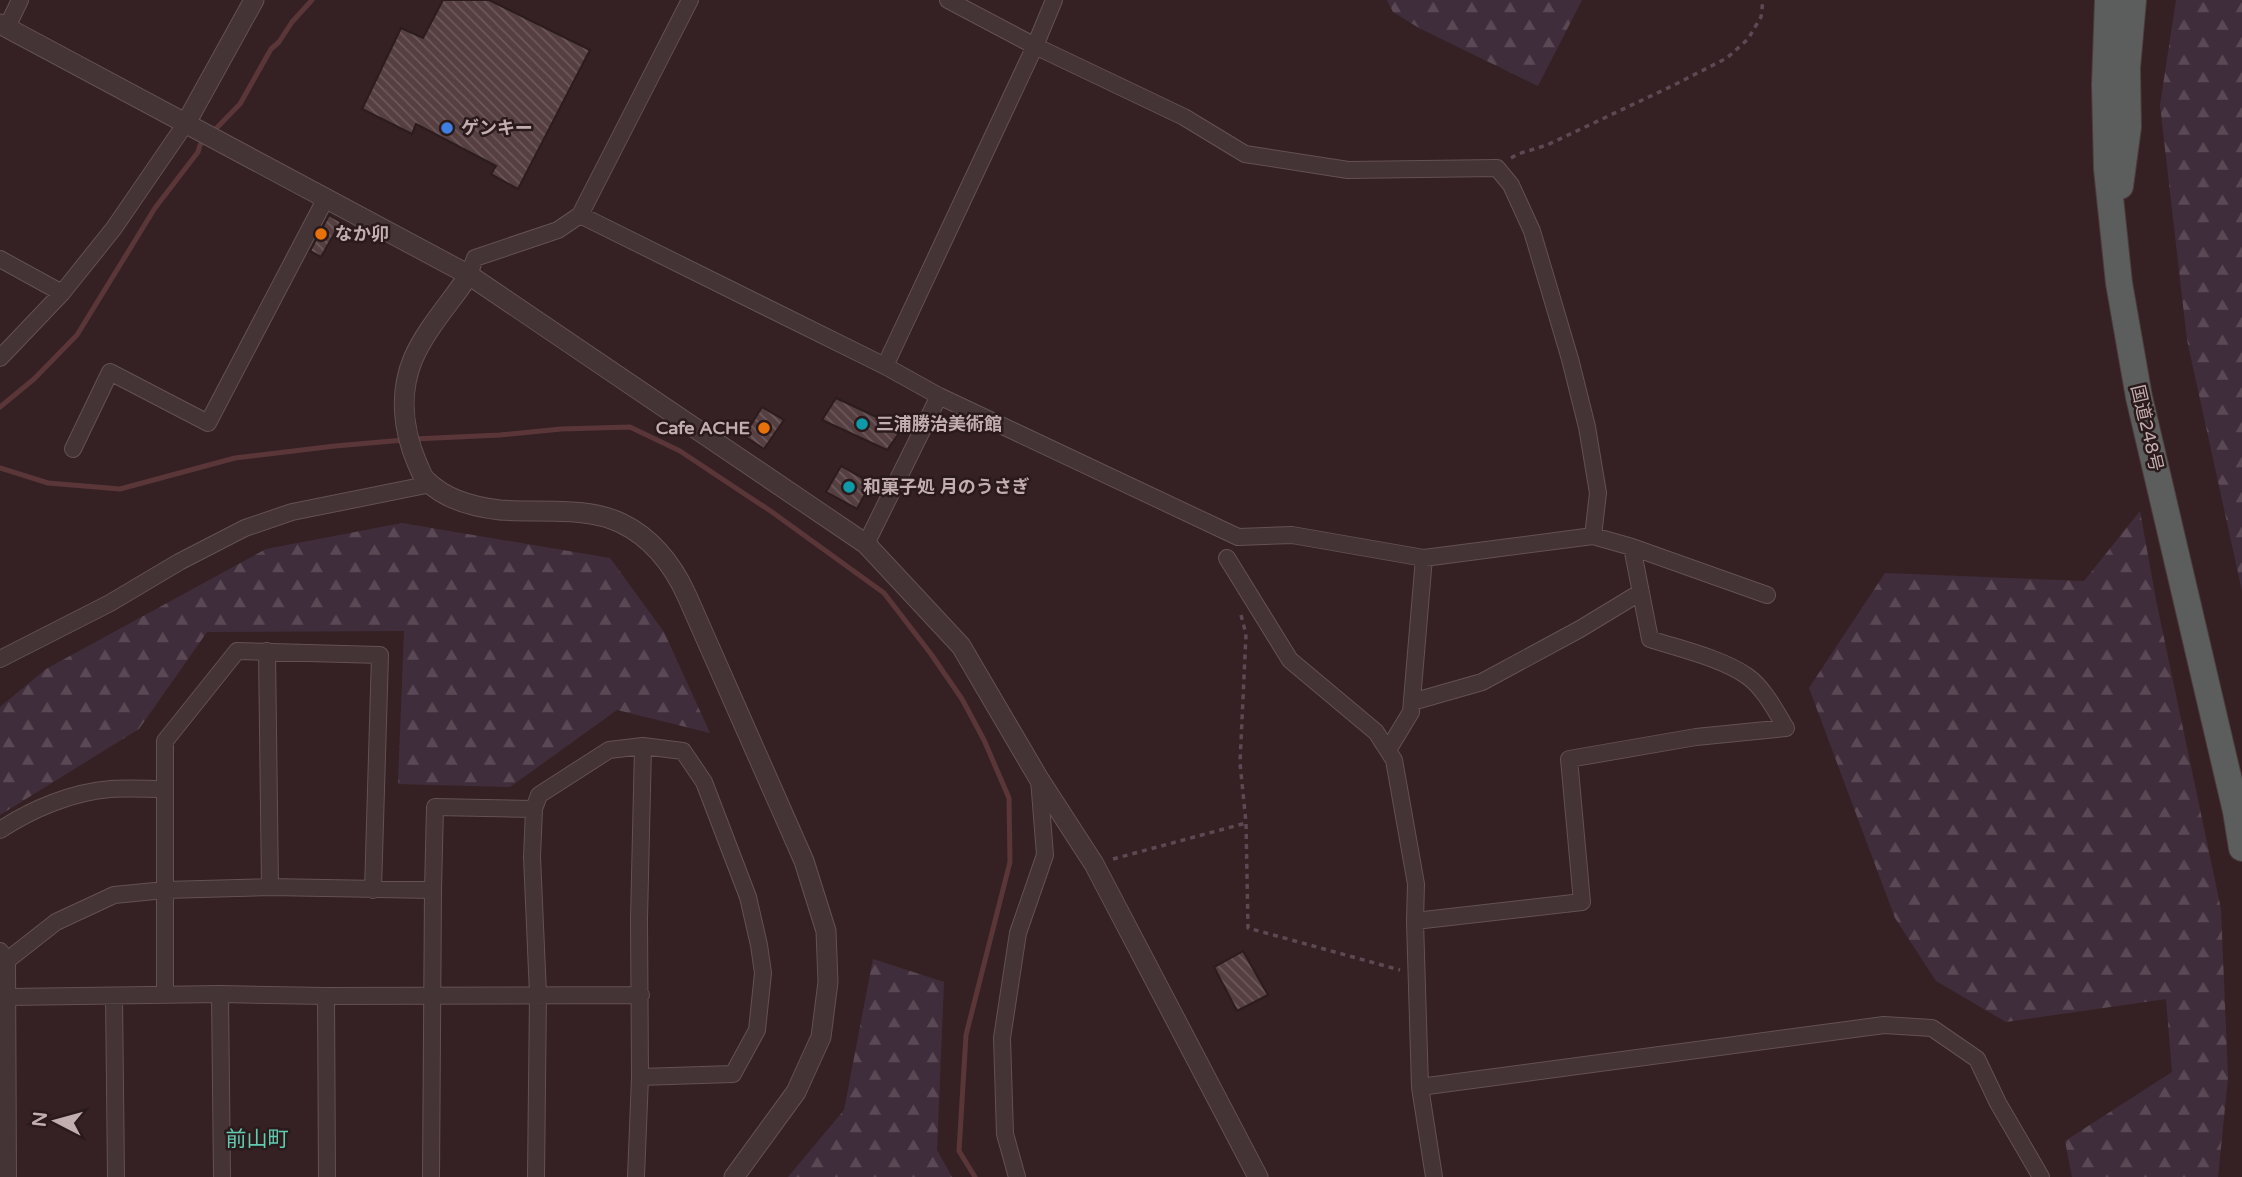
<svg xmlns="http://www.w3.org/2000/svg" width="2242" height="1177" font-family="'Varela Round','Noto Sans JP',sans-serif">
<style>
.forest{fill:url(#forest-firs)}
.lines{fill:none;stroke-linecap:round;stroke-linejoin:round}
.stream{stroke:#5b3639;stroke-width:5}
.building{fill:url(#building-back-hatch);stroke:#2c1c1d;stroke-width:2}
.minor-casing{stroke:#635153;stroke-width:18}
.tertiary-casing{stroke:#635153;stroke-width:21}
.trunk-casing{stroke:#4d3c3d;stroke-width:28}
.path{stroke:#5c4953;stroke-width:3.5;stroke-dasharray:5 5;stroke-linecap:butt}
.minor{stroke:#453435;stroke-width:16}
.tertiary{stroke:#453435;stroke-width:19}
.trunk{stroke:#5c5e5e;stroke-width:26}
.shop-dot{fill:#3f7fe0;stroke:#2a1a1b;stroke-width:2.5}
.food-dot{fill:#e8710a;stroke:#2a1a1b;stroke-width:2.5}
.culture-dot{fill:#0f9aa8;stroke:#2a1a1b;stroke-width:2.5}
.labels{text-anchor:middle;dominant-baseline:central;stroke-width:5;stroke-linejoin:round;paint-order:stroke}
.poi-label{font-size:18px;font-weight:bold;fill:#c2aeaf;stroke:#2a1a1b;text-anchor:start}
.street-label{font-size:18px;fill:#c2aeaf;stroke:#2a1a1b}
.quarter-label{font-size:21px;fill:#61cbb2;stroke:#2a1a1b}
</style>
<defs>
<pattern id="forest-firs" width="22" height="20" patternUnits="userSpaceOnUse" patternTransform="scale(1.75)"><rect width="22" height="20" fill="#402d3b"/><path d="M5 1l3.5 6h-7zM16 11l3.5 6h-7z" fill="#5a4955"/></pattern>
<pattern id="building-back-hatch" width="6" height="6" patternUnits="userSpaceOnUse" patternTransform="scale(1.75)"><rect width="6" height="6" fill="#563f41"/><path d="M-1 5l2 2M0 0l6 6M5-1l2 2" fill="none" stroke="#6d585a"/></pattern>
</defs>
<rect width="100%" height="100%" fill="#352123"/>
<!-- forest -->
<path class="forest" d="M1387,0H1582L1538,86L1419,28L1393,12Z
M2176,0H2242V591L2187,340L2160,105Z
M2140,511L2156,600L2221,909L2228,1078L2218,1177H2072L2065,1141L2172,1072L2166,999L2006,1022L1936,981L1895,918L1809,688L1885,573L2084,581Z
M402,523L610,558L664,632L710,733L617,710L510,787L398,784L404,631L207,632L139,729L0,815V707L46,669L266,549Z
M873,959L944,982L937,1150L952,1177H788L844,1110Z"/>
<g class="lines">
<!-- stream -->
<path class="stream" d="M0,407L34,379L77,335L155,208L198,152L200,145L240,104L271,49L279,42L292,22L312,0
M414,439L500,435L561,429L630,427L680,451L772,512L884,593L931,654L962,699L984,740L1009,798L1010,862L966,1035L959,1151L975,1177
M0,468L48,483L120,489L235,458L335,446L404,440"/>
</g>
<!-- building -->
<path class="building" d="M443,0H489L590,50L518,189L491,174L496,166L416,124L412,134L362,109L401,28L423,38Z
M329,215L341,222L321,257L310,251Z
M836,398L902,429L887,450L822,420Z
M762,407L784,420L764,449L744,436Z
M841,466L871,483L857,509L826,492Z
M1243,951L1268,995L1237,1011L1214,967Z"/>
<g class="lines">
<!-- minor casing -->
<g class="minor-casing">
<path id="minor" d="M948,0L1035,46L1184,117L1245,154L1348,170L1497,168L1511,185L1532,231L1570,359L1587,427L1598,493L1593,536
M7,27L20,0
M580,215L885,366L939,396L1238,537L1292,535L1424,558L1593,536L1632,547L1650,639C1680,649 1721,658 1747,676C1764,688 1775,710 1786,728L1696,737L1569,759L1582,902L1415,921
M0,259L62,293
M469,275L475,258L558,230L580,215L690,0
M0,358L62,293L114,228L186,123
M885,366L1035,46L1054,0
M73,449L110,372L208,423L326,198
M866,544L939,396
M1632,547L1767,595
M1227,558L1290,660L1376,732L1394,760L1416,884L1415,921L1420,1087L1434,1177
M267,651L270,887
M0,659L110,603L179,562L245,528L292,512L431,484
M1412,702L1482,682L1580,629L1641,592
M1388,750L1411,712L1424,558
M0,830C32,809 72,792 111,789C129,788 147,789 165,789
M0,951L7,960L8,1177
M0,966L56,922L114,895L165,890L270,887L433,890
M220,994L222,1177
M165,995V741L237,651L380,655L373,890
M114,996L116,1177
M326,996L327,1177
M8,997L220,994L326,996L641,995
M1420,1087L1884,1025L1932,1028L1977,1059L1998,1103L2041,1177
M431,1177L433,890L435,807L534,809
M536,1177L538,994L532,857L534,809L539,795L609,750L643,746L683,751L704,782L748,897L759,945L763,973L757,1030L733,1074L640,1077
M636,1177L640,1077L639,919L643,746
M1017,1177L1005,1134L1002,1038L1018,933L1045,855L1039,779"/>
</g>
<!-- tertiary casing -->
<g class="tertiary-casing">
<path id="tertiary" d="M0,24L469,275L866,544L961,646L1039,779L1094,864L1258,1177
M186,123L254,0
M469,275C450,303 426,329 413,359C399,393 403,430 417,463C420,469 422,477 427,481C446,500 473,507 500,510C537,513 586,506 621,523C652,538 673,565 687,596L804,861L826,931L828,982L821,1037L796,1092L734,1177"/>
</g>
<!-- trunk casing -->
<g class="trunk-casing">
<path id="trunk" d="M2108,0L2105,85L2107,169L2119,283L2139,397L2236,811L2242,848
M2120,186L2128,127L2127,68L2133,0"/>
</g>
<!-- path -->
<path class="path" d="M1511,158L1518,154L1547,145L1672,86L1727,58L1748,39L1761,17L1763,0
M1241,615L1246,634L1240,763L1246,823L1248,928L1400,970
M1113,859L1246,823"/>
<!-- minor -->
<use href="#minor" class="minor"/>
<!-- tertiary -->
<use href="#tertiary" class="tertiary"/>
<!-- trunk -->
<use href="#trunk" class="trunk"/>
</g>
<!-- markers -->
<circle class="shop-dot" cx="447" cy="128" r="7"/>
<g class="food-dot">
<circle cx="321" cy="234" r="7"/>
<circle cx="764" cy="428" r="7"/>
</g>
<g class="culture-dot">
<circle cx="862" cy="424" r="7"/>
<circle cx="849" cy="487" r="7"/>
</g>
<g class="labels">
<!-- poi labels -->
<g class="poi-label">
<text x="461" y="128">ゲンキー</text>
<text x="335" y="234">なか卯</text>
<text x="876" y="424">三浦勝治美術館</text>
<text x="750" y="428" text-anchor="end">Cafe ACHE</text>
<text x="863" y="487">和菓子処 月のうさぎ</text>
</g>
<!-- street labels -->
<g class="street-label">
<text transform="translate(2147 428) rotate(77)">国道248号</text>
</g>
<!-- quarter labels -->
<g class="quarter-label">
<text x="257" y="1139">前山町</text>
</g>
</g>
<!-- north arrow -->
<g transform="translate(56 1121) rotate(276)" stroke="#2a1a1b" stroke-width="5" paint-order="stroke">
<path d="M0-5L12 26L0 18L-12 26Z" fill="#c2aeaf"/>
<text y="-10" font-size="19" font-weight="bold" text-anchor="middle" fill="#c2aeaf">N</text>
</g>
</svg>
